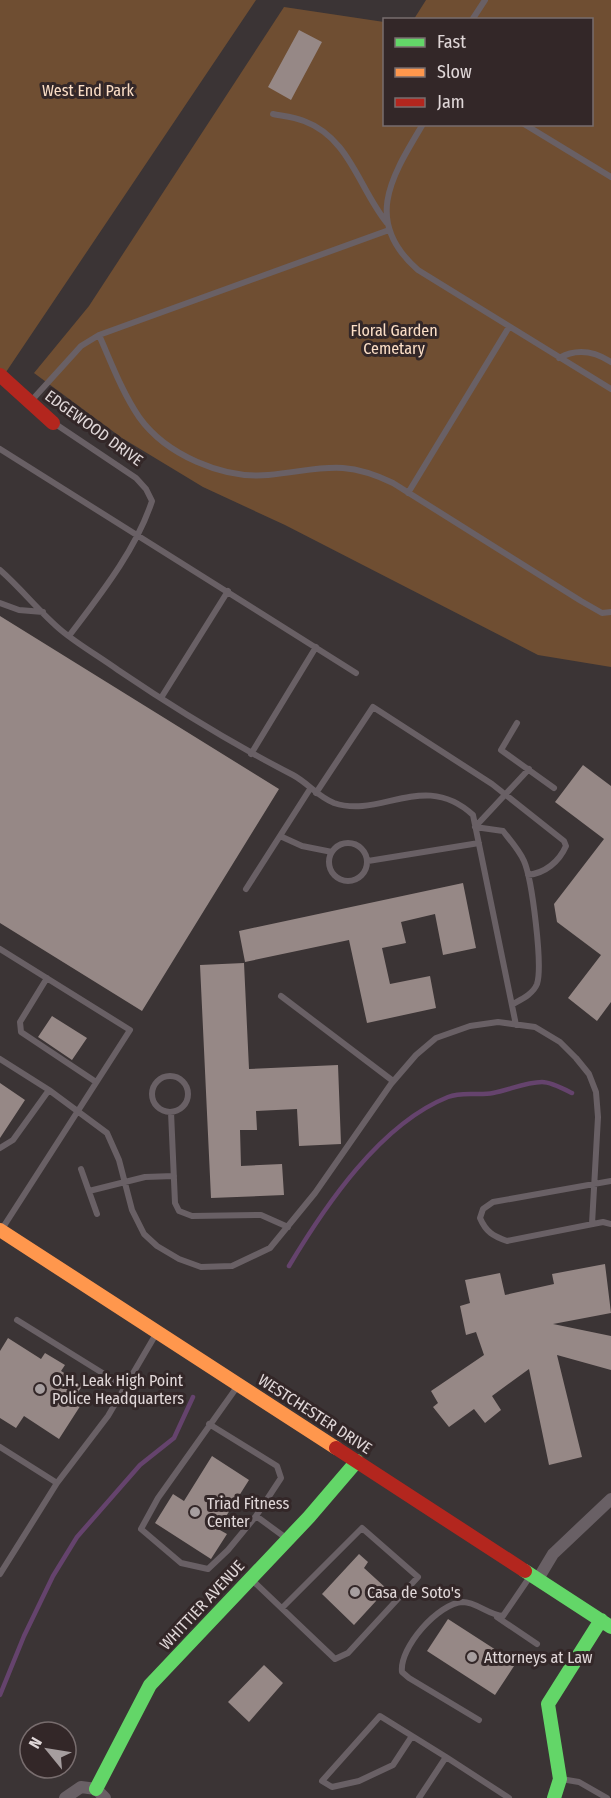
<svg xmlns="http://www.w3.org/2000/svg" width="611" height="1798" font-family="'Fira Sans Condensed',sans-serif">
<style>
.green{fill:#6f4e32}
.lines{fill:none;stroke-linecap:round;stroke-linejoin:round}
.stream{stroke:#65436d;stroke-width:4.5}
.building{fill:#968886}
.lane{stroke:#696065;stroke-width:6}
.street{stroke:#696065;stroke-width:12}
.fast{stroke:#63d668;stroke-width:14}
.slow{stroke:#ff974d;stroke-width:14}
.jam{stroke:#b3261e;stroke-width:14}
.poi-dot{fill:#a69e9f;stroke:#332728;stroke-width:2}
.labels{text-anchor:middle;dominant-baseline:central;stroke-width:6;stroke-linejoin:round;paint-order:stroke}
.park-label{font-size:16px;fill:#fbdec6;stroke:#332728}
.street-label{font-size:16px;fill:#e0d7d8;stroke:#332728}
.poi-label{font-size:16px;fill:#e0d7d8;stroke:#332728;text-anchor:start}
</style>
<rect width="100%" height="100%" fill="#3b3435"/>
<!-- green -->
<path class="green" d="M0,0H256L0,381Z
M426,0H611V667L538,655L285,525L203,487L122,438L34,373L89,306L284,7L384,22V124H592V20L414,19Z"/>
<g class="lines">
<!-- stream -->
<path class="stream" d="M289,1266C325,1206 380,1124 448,1097C463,1091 478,1096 493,1093C509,1090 526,1082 542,1082C551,1082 564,1089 572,1093
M0,1695L24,1636L53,1576L77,1537L140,1465L174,1438L193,1397"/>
</g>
<!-- building -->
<path class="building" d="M299,30L322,42L291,100L268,87Z
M0,616L279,789L142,1011L0,923Z
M583,765L611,786V1002L597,1021L568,998L601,955L557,922L554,904L604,839L555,802Z
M463,883L476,948L443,955L435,914L401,922L406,943L382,948L390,984L430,976L436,1008L367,1023L349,940L245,962L239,931Z
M244,963L249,1069L338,1065L341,1144L299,1146L297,1109L256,1111L257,1130H240L241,1166L282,1164L284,1195L211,1198L200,965Z
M52,1016L87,1038L72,1060L38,1037Z
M0,1083L25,1100L0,1138Z
M605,1264L611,1313L553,1324L611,1336V1370L557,1355L582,1457L549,1465L529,1369L492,1396L501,1410L485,1423L474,1409L449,1427L433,1407L438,1403L431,1391L484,1355L476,1332L466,1335L460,1306L470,1303L465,1280L500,1273L505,1295L554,1284L552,1274Z
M8,1338L41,1359L45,1353L65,1365L61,1371L83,1385L78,1392L86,1397L59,1439L24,1416L16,1428L0,1418V1351Z
M212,1456L249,1480L218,1529L227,1534L211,1559L155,1523L173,1494L184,1501Z
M359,1554L368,1562L364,1568L387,1589L354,1625L322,1594Z
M448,1619L516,1663L495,1695L427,1651Z
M264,1665L283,1683L249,1722L228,1702Z"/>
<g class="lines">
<!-- lane -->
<path class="lane" d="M472,20L485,0
M273,114C283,116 294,117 304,121C350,138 359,189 387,223
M423,124C392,176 362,221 418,270L611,389
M524,124L611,177
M99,335C111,362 122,392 139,417C166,455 223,479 268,475C321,470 341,458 393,483L581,601L602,613L611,612
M559,358C577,348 594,351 611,362
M32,400L81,346L99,335L389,230
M54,423L136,478L146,489L152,501C136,550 100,595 69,636
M0,449L356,673
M408,493L509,327
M0,570C22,589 40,613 62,631C79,645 100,657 118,670C174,708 233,744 293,775C308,783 318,797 334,803C381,819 424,770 473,815L516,1025
M0,603L19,610L43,612
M161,698L228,591
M517,723L501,750L554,788
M251,754L316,647
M316,793L373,707L492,784L564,841L566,846C559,862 545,873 528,875
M475,827L503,831C510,840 519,850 524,861C532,879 543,966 537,984C533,994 522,999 513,1004
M475,827L529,769
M280,836L302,846L332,852
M329 862a19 19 0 1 1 38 0a19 19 0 1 1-38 0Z
M368,861L479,843
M246,889L310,789
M0,949L130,1030L2,1229
M47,978L20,1022L21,1032L96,1082
M281,996L393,1081
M0,1059L49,1090
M152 1094a18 18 0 1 1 36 0a18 18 0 1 1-36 0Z
M171,1112L175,1203L179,1211L192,1216L261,1215L288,1227
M0,1148L13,1140L49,1090L107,1133L119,1160L132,1210L144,1234L157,1246L179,1259L201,1267L232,1266L270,1248L315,1193L391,1084L416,1055L436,1038L470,1026L498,1022L535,1027L560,1042L576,1058L589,1074L596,1092L598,1117L592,1224
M81,1169L97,1214
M611,1181L493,1202L483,1209L480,1218C486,1232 493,1236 507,1241L603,1222L611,1224
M89,1191L145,1177L174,1176
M17,1320L125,1387
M237,1387L158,1498L141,1529L181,1563L208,1569L228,1550L256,1516L286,1538
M209,1424L277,1466L281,1478L256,1516
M0,1447L57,1483
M0,1574L57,1483L108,1416L156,1334
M253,1581L335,1659L348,1653L418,1577L362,1528L282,1608
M497,1617L537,1644
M479,1720L409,1678L402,1672C399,1648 438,1603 463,1602C476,1602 489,1615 503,1616L529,1578
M412,1736L393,1765L359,1781L332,1787L322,1781L380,1716L446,1757
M561,1779L579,1782L607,1798
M419,1798L446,1757L509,1798"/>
<!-- street -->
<path class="street" d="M538,1579L553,1554L611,1499
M65,1798L81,1787L96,1789L105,1798"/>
<!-- fast -->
<path class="fast" d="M525,1571L611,1627
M96,1789L150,1685L309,1517L357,1461
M554,1798L560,1779L548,1704L601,1620"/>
<!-- slow -->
<path class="slow" d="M0,1230L336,1448"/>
<!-- jam -->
<path class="jam" d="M0,375L53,423
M336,1448L525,1571"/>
</g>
<!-- markers -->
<g class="poi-dot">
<circle cx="40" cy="1389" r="6"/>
<circle cx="195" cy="1512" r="6"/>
<circle cx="355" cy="1592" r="6"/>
<circle cx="472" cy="1657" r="6"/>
</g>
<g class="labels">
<!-- park labels -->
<g class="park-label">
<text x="88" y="90">West End Park</text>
<text x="394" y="330">Floral Garden<tspan x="394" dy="18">Cemetary</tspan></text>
</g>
<!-- street labels -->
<g class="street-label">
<text transform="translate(94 428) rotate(36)">EDGEWOOD DRIVE</text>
<text transform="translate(315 1414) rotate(33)">WESTCHESTER DRIVE</text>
<text transform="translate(202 1605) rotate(-47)">WHITTIER AVENUE</text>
</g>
<!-- poi labels -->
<g class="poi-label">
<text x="52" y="1380">O.H. Leak High Point<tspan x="52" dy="18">Police Headquarters</tspan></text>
<text x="207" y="1503">Triad Fitness<tspan x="207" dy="18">Center</tspan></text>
<text x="367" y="1592">Casa de Soto's</text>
<text x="484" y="1657">Attorneys at Law</text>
</g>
</g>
<!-- legend -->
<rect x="383" y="18" width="210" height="108" fill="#332728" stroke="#786d6e" stroke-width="1.5"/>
<rect x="395" y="38" width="30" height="9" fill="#63d668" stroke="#786d6e" stroke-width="1.5"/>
<text x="437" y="48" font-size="18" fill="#e0d7d8">Fast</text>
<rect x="395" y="68" width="30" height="9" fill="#ff974d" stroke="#786d6e" stroke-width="1.5"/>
<text x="437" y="78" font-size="18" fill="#e0d7d8">Slow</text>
<rect x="395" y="98" width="30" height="9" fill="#b3261e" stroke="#786d6e" stroke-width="1.5"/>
<text x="437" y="108" font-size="18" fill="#e0d7d8">Jam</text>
<!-- north arrow -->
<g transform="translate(48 1750) rotate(300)"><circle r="28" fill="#332728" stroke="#786d6e" stroke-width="1.5"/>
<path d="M0-4.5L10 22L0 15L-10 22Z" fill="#a69e9f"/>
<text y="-9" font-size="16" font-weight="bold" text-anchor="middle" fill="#e0d7d8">N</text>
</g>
</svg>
